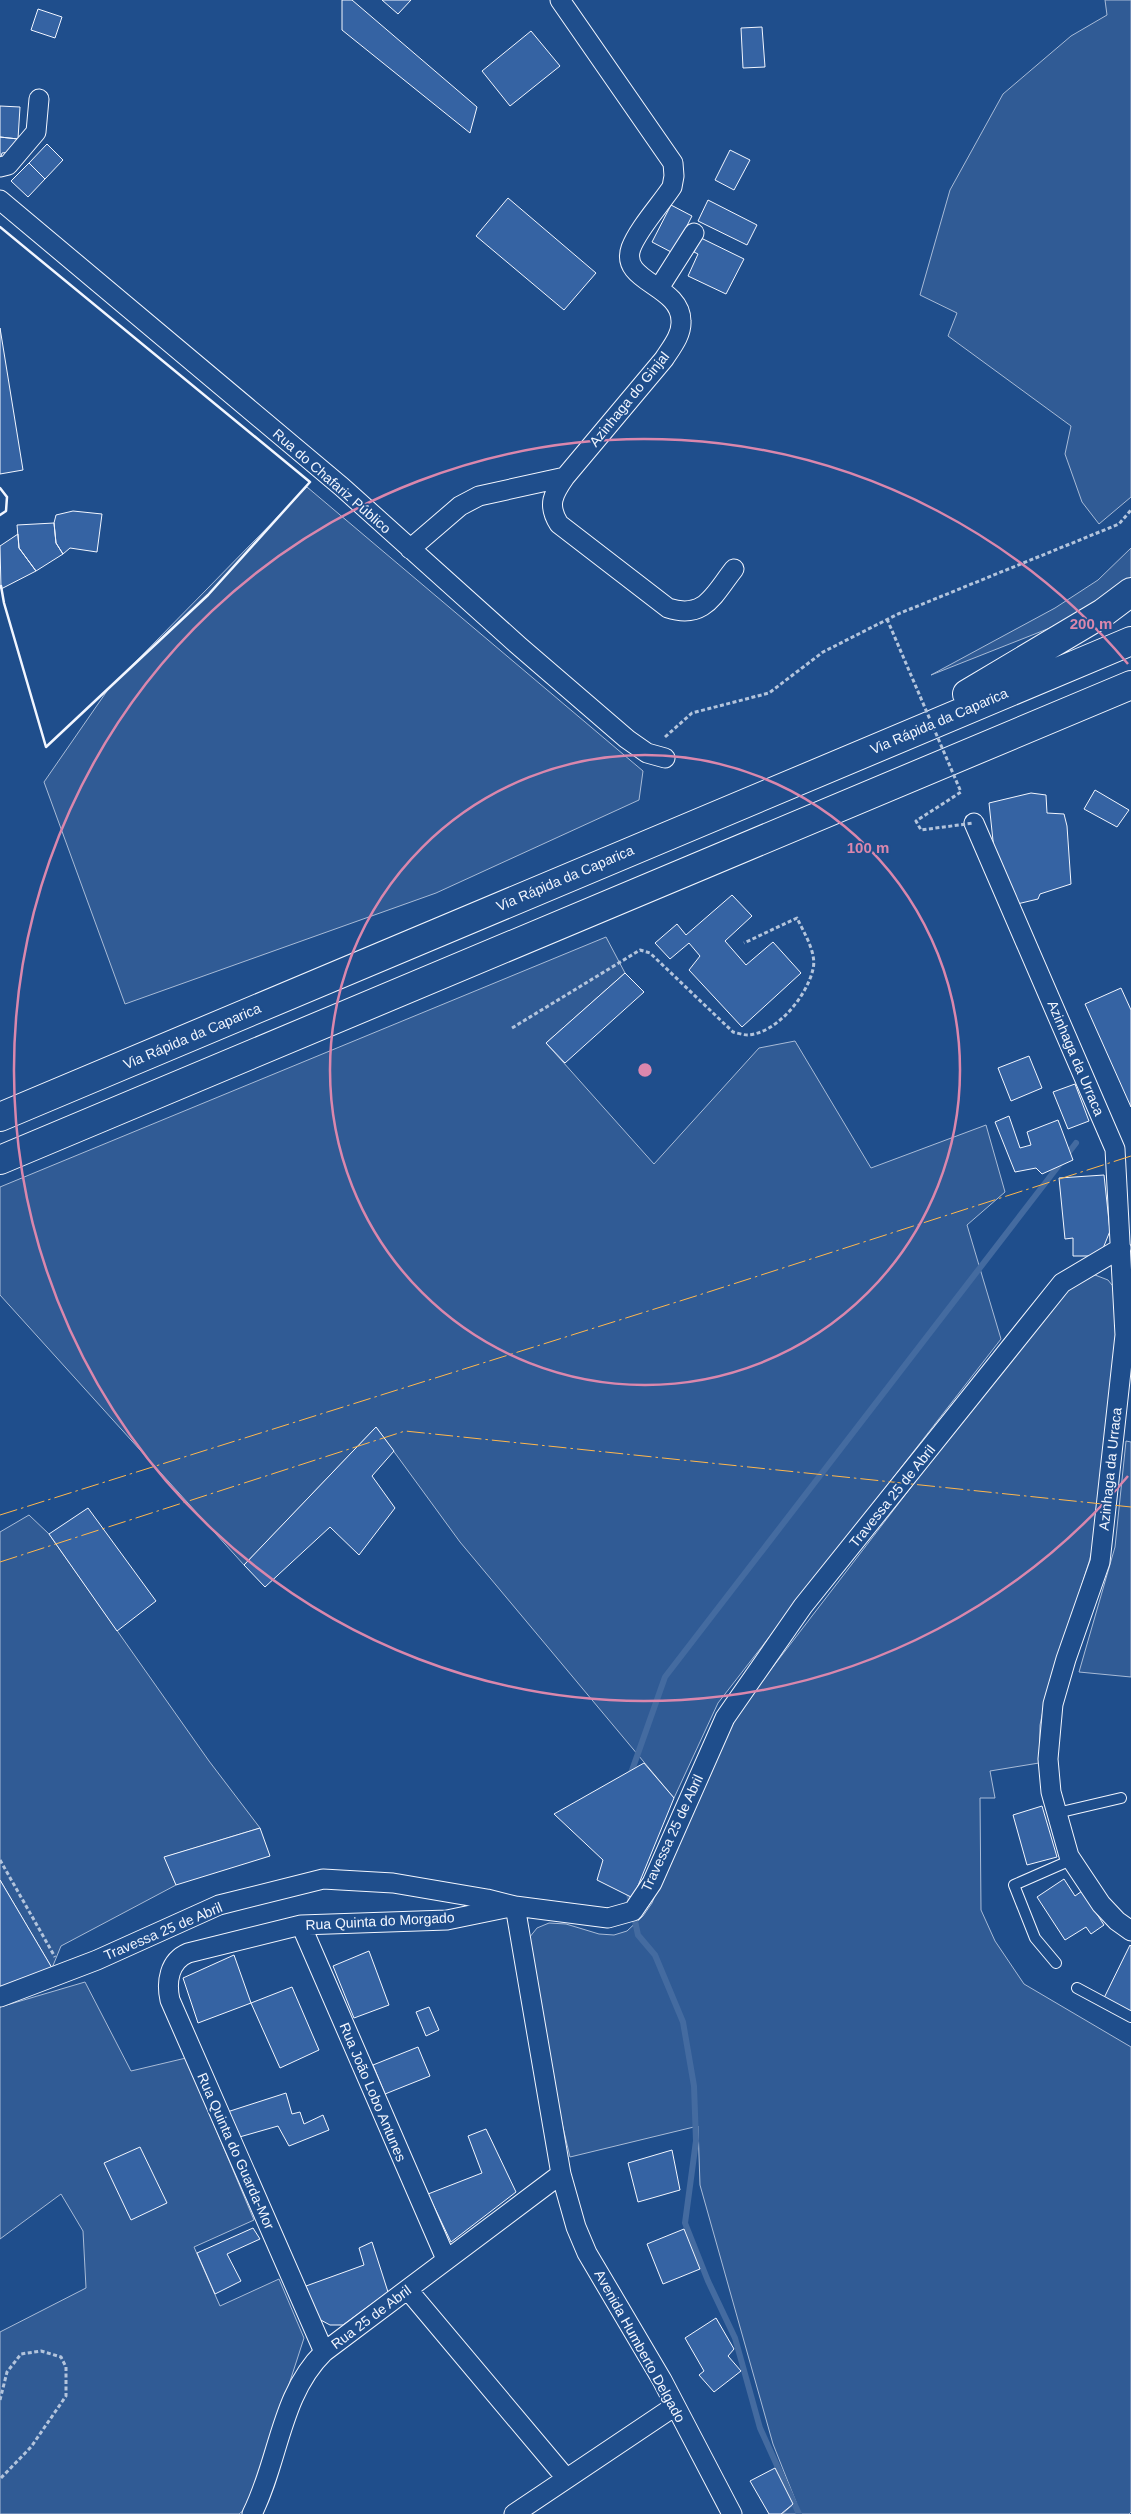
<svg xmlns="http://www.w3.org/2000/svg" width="1131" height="2514" font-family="Arial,sans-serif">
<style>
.built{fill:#305b95;stroke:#a8bbd7}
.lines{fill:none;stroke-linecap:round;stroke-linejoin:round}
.stream{stroke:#446ba0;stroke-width:6}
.building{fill:#3563a3;stroke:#f2f6ff}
.lane-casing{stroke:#f2f6ff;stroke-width:12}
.street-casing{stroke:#f2f6ff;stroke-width:21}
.highway-casing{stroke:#f2f6ff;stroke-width:30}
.path{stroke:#b3c4dc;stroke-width:3;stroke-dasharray:4 2.5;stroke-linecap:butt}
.lane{stroke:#1f4e8c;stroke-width:10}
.street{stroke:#1f4e8c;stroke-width:19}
.highway{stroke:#1f4e8c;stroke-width:28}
.path-bridge{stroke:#b3c4dc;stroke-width:3;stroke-dasharray:4 2.5;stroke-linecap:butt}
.wall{stroke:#f2f6ff;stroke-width:2.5}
.power{stroke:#ffb74d;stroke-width:1;stroke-dasharray:18 4 2.5 4;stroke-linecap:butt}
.ring{fill:none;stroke:#da87ad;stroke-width:2.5}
.labels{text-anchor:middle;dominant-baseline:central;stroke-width:4;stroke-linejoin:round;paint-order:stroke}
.street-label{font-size:14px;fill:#f2f6ff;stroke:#1f4e8c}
.centre{fill:#da87ad;stroke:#1f4e8c;stroke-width:2.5}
.ring-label{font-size:15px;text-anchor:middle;font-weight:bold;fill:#da87ad;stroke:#1f4e8c;stroke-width:4;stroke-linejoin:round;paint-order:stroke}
</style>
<rect width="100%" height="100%" fill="#1f4e8c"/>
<!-- built -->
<path class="built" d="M1105,0H1131V497L1099,524L1082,502L1065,454L1071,426L948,336L957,313L920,295L950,190L1003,94L1071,36L1107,15Z
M307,487L643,771L639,800L436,893L125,1004L44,782L107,691Z
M1131,548V582L1098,609L931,675L1055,608L1098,580Z
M606,937L625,973L546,1043L654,1164L759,1048L795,1041L871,1168L986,1125L1005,1192L967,1225L1001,1339L718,1703L674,1798L460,1542L376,1427L244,1565L0,1295V1187Z
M1095,1275L1108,1280L1116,1290L1117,1361L1106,1420L1096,1535L1089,1562L1045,1701L1040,1725L1039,1763L990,1771L995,1798H980L981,1910L995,1941L1024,1984L1131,2047V2512L1129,2514H782L796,2502L773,2444L700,2185L698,2126L570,2157L530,1988L529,1938L537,1928L549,1923L566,1924L599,1934L614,1935L627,1931L643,1916L652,1903L712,1755L742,1707L1059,1295L1084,1278Z
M1126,1441L1131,1442V1677L1079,1672L1115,1547Z
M29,1515L49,1534L209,1761L260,1828L165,1857L176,1885L61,1946L52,1968L0,1880V1532Z
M85,1982L131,2071L186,2058L254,2220L194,2247L220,2306L279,2279L304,2338L250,2505L239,2514H0V2332L86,2288L83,2231L61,2194L0,2239V2007Z"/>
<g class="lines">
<!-- stream -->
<path class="stream" d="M630,1776L665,1677L1076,1143
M628,1889L638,1935L655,1955L683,2022L694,2086L696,2141L685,2223L708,2281L735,2338L760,2428L799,2514"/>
</g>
<!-- building -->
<path class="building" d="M342,0H352L477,107L470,133L342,30Z
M382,0H411L398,14Z
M38,9L62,17L55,38L31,30Z
M762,27L765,67L743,68L741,28Z
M531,31L560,66L510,106L482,71Z
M0,106L20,107L18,139L0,137Z
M0,137L18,139L17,151L2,153L0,160Z
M47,144L63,160L45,179L29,163Z
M730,150L750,160L734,190L715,180Z
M29,163L45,179L28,197L11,181Z
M508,198L596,273L564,310L476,236Z
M708,200L757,225L747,245L698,221Z
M671,205L692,216L673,253L652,242Z
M701,238L744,259L726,294L688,276L698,254L694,252Z
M0,328L23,470L0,474Z
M73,511L102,514L97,552L70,548L63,554L56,543L54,523L56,515Z
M54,523L56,543L63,554L36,571L19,548L17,525Z
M18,534L19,548L36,571L1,589L0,546Z
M1095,790L1129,810L1117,827L1084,809Z
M1031,793L1046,795L1047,813L1064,814L1067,826L1071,884L1040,894L1038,899L1013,905L994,850L989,803Z
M732,895L752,916L725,941L746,965L773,942L801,973L742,1027L689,970L700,956L689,943L670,959L655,943L677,924L686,935Z
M625,973L644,992L565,1063L546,1043Z
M1121,988L1131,1010V1107L1085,1004Z
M1029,1056L1042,1088L1011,1101L998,1068Z
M1075,1084L1089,1121L1068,1129L1053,1092Z
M1009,1116L1020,1148L1031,1145L1027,1132L1058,1120L1073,1160L1042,1174L1036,1168L1015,1172L995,1122Z
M1104,1175L1110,1231L1100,1256H1073V1238L1065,1239L1059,1178Z
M376,1427L394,1451L372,1476L395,1508L359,1555L330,1527L265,1587L244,1565Z
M88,1508L156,1601L117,1631L49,1534Z
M644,1763L674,1798L633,1898L597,1880L603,1860L554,1814Z
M1042,1806L1057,1857L1027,1865L1013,1815Z
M260,1828L270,1856L176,1885L164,1857Z
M1064,1879L1075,1896L1082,1891L1104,1925L1091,1934L1086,1927L1065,1940L1037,1897Z
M0,1880L52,1968L0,1989Z
M1130,1945L1131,1946V2014L1103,2000Z
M369,1951L389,2005L354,2018L333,1966Z
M234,1955L251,2003L198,2023L183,1978Z
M292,1987L319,2050L280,2068L251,2003Z
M429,2007L439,2030L426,2036L416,2012Z
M418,2047L430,2076L385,2094L373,2065Z
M286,2093L292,2114L300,2112L304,2124L323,2115L329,2130L289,2146L278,2126L236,2138L224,2113Z
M486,2129L516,2192L451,2242L428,2194L482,2173L468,2136Z
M140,2147L167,2203L131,2220L104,2163Z
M672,2150L680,2190L638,2202L628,2163Z
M253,2228L260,2239L227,2254L241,2281L215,2294L197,2253Z
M684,2229L700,2269L663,2284L647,2244Z
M372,2242L388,2292L343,2325H330L317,2318L306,2286L364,2265L359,2248Z
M716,2318L734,2349L728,2356L741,2371L714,2392L699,2375L704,2371L685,2338Z
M775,2468L793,2504L781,2514H769L750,2481Z"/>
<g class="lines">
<!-- lane casing -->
<g class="lane-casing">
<path id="lane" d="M1057,1813L1121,1798
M1056,1963L1035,1938L1014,1885L1071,1860
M1077,1988L1131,2017"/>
</g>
<!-- street casing -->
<g class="street-casing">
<path id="street" d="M560,0L673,163L674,176L672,187C660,205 638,229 631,248C619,282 681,285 681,321C682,335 671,348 664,359L565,477C553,494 547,505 559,524L668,608C705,620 714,594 734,569
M0,167L8,165L36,132L39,99
M0,200L342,487L519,646L627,739L647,753L665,758
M659,288L694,233
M410,549L460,506L479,496L565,477
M974,823L1115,1149L1125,1335L1100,1562L1066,1659L1053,1704L1048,1759L1051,1792L1069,1856L1101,1904L1117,1921L1131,1931
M301,1925L446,2259
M0,1997L97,1960L219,1905L323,1879L393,1883L487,1899L515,1906L608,1918L633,1911L652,1883L725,1718L803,1606L1062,1283L1121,1248
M408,2290L566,2478
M324,2352L170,2000C166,1982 169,1961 188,1953L301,1925L447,1920L515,1906L561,2174L576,2227L587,2253L662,2380L732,2514
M252,2514C279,2461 280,2395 324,2352L561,2174
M514,2514L675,2406"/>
</g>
<!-- highway casing -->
<g class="highway-casing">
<path id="highway" d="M967,694L1103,613L1131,592
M0,1117L1131,641
M0,1160L1131,685"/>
</g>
<!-- path -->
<path class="path" d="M665,737L692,713L769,693L823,652L898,614L1119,524L1131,510
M512,1028L640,950L650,953L733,1032C737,1033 743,1035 748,1035C777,1033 807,996 813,969C817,953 804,933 797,918L744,943
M0,1860L55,1957
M0,2400L7,2372L21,2354L41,2351L61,2357L66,2367V2396L31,2447L0,2479"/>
<!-- lane -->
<use href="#lane" class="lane"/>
<!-- street -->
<use href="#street" class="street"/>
<!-- highway -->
<use href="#highway" class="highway"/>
<!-- path-bridge -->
<path class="path-bridge" d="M887,619L961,792L916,821L921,830L974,823"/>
<!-- wall -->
<path class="wall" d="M0,227L310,482L208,595L46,747L4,603L1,586
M0,488L7,497L6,511L0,515"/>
<!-- power -->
<path class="power" d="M0,1515L699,1295L1131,1156
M0,1562L405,1431L1131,1507"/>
</g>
<!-- distance rings -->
<g class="ring">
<circle cx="645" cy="1070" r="315"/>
<path d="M1128 1476A631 631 0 1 1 1128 664"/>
</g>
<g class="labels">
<!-- street labels -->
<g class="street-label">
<text transform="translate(629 399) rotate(-51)">Azinhaga do Ginjal</text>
<text transform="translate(332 481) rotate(41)">Rua do Chafariz Público</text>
<text transform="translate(939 721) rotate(-23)">Via Rápida da Caparica</text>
<text transform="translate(565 878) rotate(-23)">Via Rápida da Caparica</text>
<text transform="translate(192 1036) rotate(-23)">Via Rápida da Caparica</text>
<text transform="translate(1076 1058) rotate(67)">Azinhaga da Urraca</text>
<text transform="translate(1110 1469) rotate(-84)">Azinhaga da Urraca</text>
<text transform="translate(892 1496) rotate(-51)">Travessa 25 de Abril</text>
<text transform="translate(672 1833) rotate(-65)">Travessa 25 de Abril</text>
<text transform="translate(380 1921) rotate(-3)">Rua Quinta do Morgado</text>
<text transform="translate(163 1931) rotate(-23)">Travessa 25 de Abril</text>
<text transform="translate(373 2092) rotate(67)">Rua João Lobo Antunes</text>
<text transform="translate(236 2151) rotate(66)">Rua Quinta do Guarda-Mor</text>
<text transform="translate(371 2317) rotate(-37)">Rua 25 de Abril</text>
<text transform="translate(640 2346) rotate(61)">Avenida Humberto Delgado</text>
</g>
</g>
<circle cx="645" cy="1070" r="8" class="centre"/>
<g class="ring-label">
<text x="1091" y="629">200 m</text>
<text x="868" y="853">100 m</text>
</g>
</svg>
